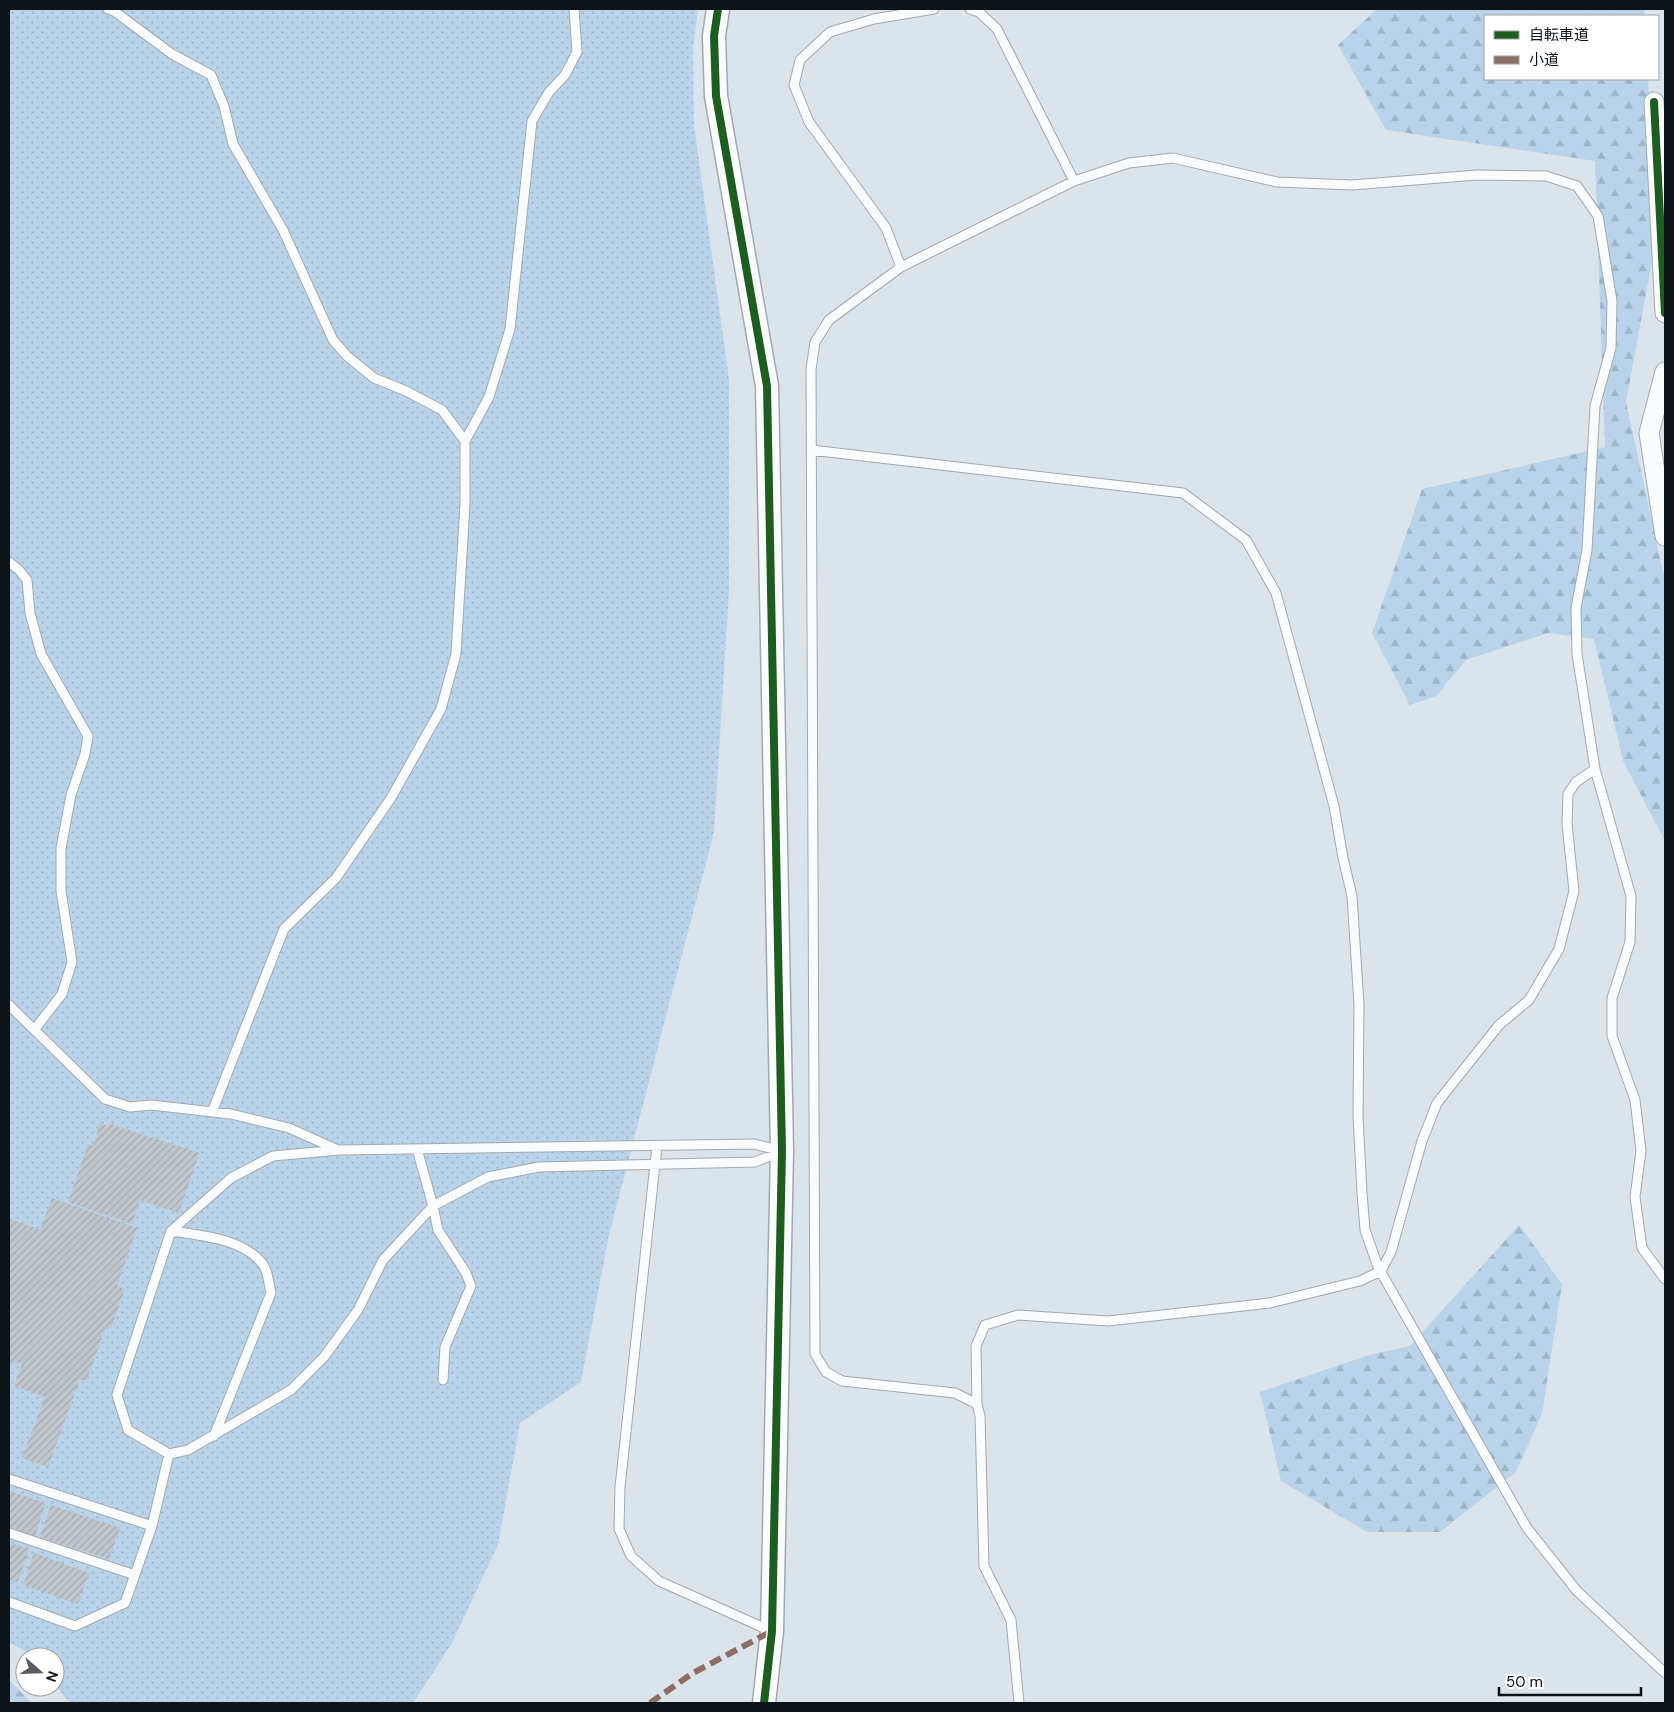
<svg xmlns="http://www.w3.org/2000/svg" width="1674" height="1712" font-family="'DM Sans','Noto Sans JP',sans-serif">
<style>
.grass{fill:url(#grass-dots)}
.forest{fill:url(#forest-firs)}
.building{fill:url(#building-hatch)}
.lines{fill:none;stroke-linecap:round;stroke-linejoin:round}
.service-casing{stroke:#a2a9ae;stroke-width:11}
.minor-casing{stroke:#a2a9ae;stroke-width:21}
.tertiary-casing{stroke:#a2a9ae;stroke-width:25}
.service{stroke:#fafbfc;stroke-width:9}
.minor{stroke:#fafbfc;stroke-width:19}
.tertiary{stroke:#fafbfc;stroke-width:22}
.quiet{stroke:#8d6e63;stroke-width:6;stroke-dasharray:12 6;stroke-linecap:butt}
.cycleway-casing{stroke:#fff;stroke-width:11}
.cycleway{stroke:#1b5e20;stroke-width:8}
</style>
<defs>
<pattern id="grass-dots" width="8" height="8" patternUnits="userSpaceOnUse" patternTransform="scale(1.25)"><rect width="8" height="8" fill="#b9d4ea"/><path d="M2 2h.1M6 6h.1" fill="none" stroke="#9eb5c8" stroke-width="1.8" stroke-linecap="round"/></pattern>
<pattern id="forest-firs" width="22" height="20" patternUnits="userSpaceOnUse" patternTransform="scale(1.25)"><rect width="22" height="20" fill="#b9d4ea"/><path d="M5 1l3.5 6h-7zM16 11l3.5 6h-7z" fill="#9eb5c8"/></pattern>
<pattern id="building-hatch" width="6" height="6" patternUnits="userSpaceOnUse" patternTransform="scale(1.25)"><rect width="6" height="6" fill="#c0c6cd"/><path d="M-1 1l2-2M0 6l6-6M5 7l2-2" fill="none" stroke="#a4a9af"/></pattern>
</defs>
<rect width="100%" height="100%" fill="#dbe3eb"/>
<!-- grass -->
<path class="grass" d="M9,9H698L693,48L694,125L729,379V591L714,832L609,1235L581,1382L520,1423L498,1545L451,1645L413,1703H69L55,1684V1657H35L9,1642Z"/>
<!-- forest -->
<path class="forest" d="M1377,9H1644L1645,16H1485V79H1648L1657,234L1626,402L1663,572H1665V841L1623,761L1594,639L1548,633L1466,660L1436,696L1410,705L1372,633L1422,489L1605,447L1595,161L1386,130L1338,45Z
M1519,1225L1562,1284L1542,1414L1516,1472L1440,1532H1367L1281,1481L1260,1392L1369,1355L1410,1346Z
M9,1680L32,1703H9Z"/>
<!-- building -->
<path class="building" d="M100,1123L107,1126L108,1123L199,1153L179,1213L140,1200L132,1224L68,1202L88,1144L93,1146Z
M52,1198L137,1228L117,1286L125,1289L111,1328L106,1326L86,1382L80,1379L48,1467L22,1458L45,1397L14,1386L22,1364L13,1361L9,1371V1218L40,1230Z
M9,1491L46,1503L35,1536L9,1527Z
M51,1505L120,1528L109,1559L40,1537Z
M9,1543L29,1549L18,1582L9,1580Z
M34,1553L89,1573L78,1604L23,1585Z"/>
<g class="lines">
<!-- service casing -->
<g class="service-casing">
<path id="service" d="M108,9L114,11L172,54L211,75L224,106L233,144L283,230L333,340L347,356L374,378L406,391L442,410L465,441V504L456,654L441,709L391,798L336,878L284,929L212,1112
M970,9L979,12L997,29L1074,181
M901,267L886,228L809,122L794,85L800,60L830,32L874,19L934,9
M465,441L489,397L510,329L532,121L549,92L565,75L577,52L574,9
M811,450L1183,493L1246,540L1276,593L1334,806L1343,858L1352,896L1359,1005L1358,1116L1362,1193L1365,1230L1378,1267L1527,1528L1577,1591L1665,1673
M9,562L19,570L27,580L30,613L41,654L88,736L85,754L71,795L61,848V891L72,962L62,994L35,1029
M9,1005L105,1099L130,1107L151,1105L231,1114L289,1128L336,1149
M657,1146L620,1487L619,1529L631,1556L659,1581L771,1631
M417,1149L433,1206L383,1260L358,1310L324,1357L291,1390L188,1450L169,1454L128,1430L117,1395L171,1231L231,1178L273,1156L339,1150L754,1144L782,1151
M171,1231C200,1235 246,1239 264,1266C268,1273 269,1284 271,1293L214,1436
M443,1380L445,1347L471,1286L466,1273L438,1230L433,1206L488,1177L539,1167L755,1162L780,1152
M977,1404L976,1346L985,1325L1018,1315L1108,1321L1270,1303L1360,1281L1381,1271L1391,1252L1422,1141L1437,1103L1499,1025L1529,1000L1559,949L1574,891L1567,824L1568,794L1576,782L1595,769
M9,1479L152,1526
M9,1533L135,1575
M9,1602L75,1626L125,1603L152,1526L169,1454
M1019,1703L1011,1620L984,1566L980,1416L977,1404L955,1393L842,1381L826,1372L815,1354L811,369L815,342L829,320L901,267L1074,181L1129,163L1173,158L1277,182L1352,185L1477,175L1546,176L1577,186L1598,216L1612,301L1611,348L1595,406L1587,550L1576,608L1577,654L1595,769L1631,896L1630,942L1612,998V1036L1635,1100L1641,1151L1635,1197L1642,1248L1665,1279"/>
</g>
<!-- minor casing -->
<g class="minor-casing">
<path id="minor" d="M1654,102L1665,313
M1665,372L1649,433L1665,536"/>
</g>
<!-- tertiary casing -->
<g class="tertiary-casing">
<path id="tertiary" d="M718,9L714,36L716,96L767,386L782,1151L772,1631L764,1703"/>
</g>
<!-- service -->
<use href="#service" class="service"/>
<!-- minor -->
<use href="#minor" class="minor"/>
<!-- tertiary -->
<use href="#tertiary" class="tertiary"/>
<!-- quiet -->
<path class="quiet" d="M650,1703L693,1673L772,1631"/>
<!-- cycleway casing -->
<g class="cycleway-casing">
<path id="cycleway" d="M718,9L714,36L716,96L767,386L782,1151L772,1631L764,1703
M1654,102L1665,313"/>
</g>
<!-- cycleway -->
<use href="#cycleway" class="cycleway"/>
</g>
<!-- border -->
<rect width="1674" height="1712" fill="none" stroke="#0d1317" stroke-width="20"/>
<!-- legend -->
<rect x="1484" y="15" width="175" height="65" fill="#ffffff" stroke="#9ea1a2"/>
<rect x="1494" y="31" width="25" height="8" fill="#1b5e20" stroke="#9ea1a2"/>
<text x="1529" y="40" font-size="15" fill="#0d1317">自転車道</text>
<rect x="1494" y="56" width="25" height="8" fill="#8d6e63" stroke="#9ea1a2"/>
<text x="1529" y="65" font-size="15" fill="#0d1317">小道</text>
<!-- north arrow -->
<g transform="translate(40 1672) rotate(110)"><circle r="24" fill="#ffffff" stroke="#9ea1a2"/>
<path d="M0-4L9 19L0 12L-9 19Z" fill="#555c61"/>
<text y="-8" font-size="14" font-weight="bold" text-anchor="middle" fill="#0d1317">N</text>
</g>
<!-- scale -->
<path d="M1499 1687v8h142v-8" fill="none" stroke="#0d1317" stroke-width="2.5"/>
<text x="1506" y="1687" font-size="15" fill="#0d1317" stroke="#ffffff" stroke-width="4" paint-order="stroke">50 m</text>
</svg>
